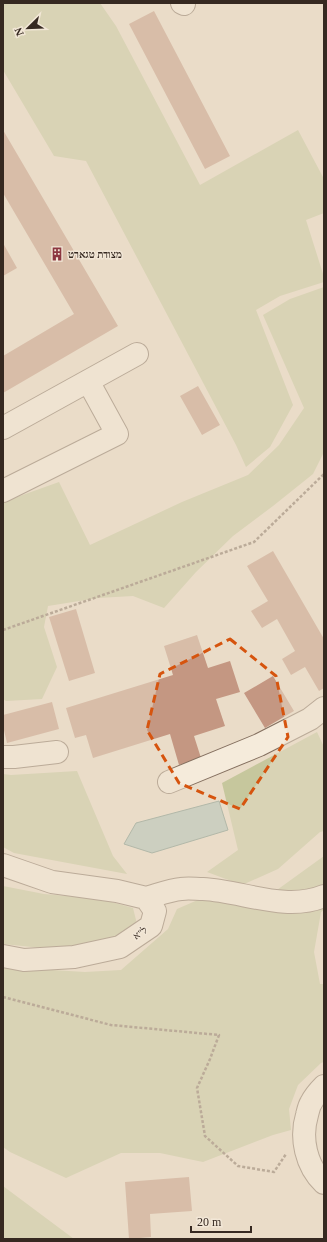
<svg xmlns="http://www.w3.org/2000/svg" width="327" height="1242" font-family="'Times New Roman',Heebo,serif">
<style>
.green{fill:#c6c79d}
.water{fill:#a9beb6;stroke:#708c82}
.building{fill:#c49782}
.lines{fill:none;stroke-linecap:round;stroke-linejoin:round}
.minor-casing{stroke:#846f5f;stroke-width:24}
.path{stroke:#846f5f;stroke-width:2.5;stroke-dasharray:3 2;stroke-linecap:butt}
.minor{stroke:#f5ebdb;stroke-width:22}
.marked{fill:none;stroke:#d6540e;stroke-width:3;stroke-dasharray:8 5;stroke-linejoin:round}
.labels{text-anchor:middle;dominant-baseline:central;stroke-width:3;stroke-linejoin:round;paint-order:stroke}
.poi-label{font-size:10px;font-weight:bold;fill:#362921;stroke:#f2e7d7;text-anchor:start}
.street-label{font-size:10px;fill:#362921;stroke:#f2e7d7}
</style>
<rect width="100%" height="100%" fill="#eadcc8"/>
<!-- green -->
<path class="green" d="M3,3H100L116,26L200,185L298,130L324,179V213L306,220L324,277V282L280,296L256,310L293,405L270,447L246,467L236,445L86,161L54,156L3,70Z
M324,287V452L313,474L273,506L233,536L196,572L164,608L133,596L98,598L48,606L44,627L57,667L42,699L6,701L3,699V502L59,482L90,545L182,502L248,475L279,445L304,408L263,315L290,299Z
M317,732L324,747V831L320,832L278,869L242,885L207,872L238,850L222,783Z
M77,771L113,856L127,874L14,853L3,847V774L11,775Z
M324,856V910L321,912L314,952L320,984H324V1062L321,1063L298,1085L289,1109L291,1130L273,1135L203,1162L160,1153H121L66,1178L10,1152L3,1147V967L85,972L121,970L168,929L177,909L207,896L270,895Z
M3,886L44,894L101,899L133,908L137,924L114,939L51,949L3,944Z
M3,1186L74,1239H3Z"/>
<!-- water -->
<path class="water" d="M219,801L228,830L152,853L124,844L136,823Z"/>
<!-- building -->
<path class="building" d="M154,11L230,156L205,169L129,24Z
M3,130L118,326L3,393V356L74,314L3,193Z
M3,243L17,268L3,276Z
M198,386L220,425L202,435L180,396Z
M273,551L324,639V688L319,691L305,667L291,675L282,659L295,651L277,619L262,628L251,611L268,601L247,566Z
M76,609L95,673L69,681L49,617Z
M197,635L208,668L230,661L240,692L216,699L225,726L194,736L201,758L179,765L170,734L93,758L86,735L75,738L66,708L173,675L164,646Z
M273,676L294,711L265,728L244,693Z
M52,702L59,729L7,743L3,726V715Z
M189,1177L192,1211L150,1214L151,1237L129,1239L125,1182Z"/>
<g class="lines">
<!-- minor casing -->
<g class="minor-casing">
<path id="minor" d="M182,3L184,4
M3,428L137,354
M3,491L117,434L88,381
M3,757H14L57,752
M169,782L259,745L310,719L324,708
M3,865L52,882L117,891L146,898L155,911L151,926L120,947L74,957L24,960L3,956
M146,898C157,895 170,890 181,889C188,888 196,889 203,889C243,891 285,912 324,896
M324,1086C319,1091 314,1097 311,1103C309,1106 308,1111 307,1115C300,1138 306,1166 324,1183"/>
</g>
<!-- path -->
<path class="path" d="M3,630L254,542L324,474
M3,997L111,1025L219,1035L210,1059L197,1088L205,1136L238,1166L274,1172L286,1154"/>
<!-- minor -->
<use href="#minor" class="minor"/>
</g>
<!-- marked area -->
<path d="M0 0H327V1242H0ZM230,639L276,676L288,737L240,809L179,783L147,730L160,674Z" fill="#eadcc8" fill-opacity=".55" fill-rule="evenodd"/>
<path class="marked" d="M230,639L276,676L288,737L240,809L179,783L147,730L160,674Z"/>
<!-- icons -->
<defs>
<g id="building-bare" transform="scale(1.08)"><path d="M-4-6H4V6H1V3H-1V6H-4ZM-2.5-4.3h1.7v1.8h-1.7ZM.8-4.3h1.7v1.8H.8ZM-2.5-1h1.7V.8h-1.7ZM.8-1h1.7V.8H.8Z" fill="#8c3640" stroke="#f2e7d7" stroke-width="2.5" paint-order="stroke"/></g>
</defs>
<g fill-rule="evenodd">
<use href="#building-bare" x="57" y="254"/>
</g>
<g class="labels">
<!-- poi labels -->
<g class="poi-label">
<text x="68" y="254">מצודת טגארט</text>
</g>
<!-- street labels -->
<g class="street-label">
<text transform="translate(140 933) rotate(-35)">ל"א</text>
</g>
</g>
<!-- border -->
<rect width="327" height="1242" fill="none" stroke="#362921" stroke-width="8"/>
<!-- north arrow -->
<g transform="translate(28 28) rotate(247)" stroke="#f2e7d7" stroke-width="3" paint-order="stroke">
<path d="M0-3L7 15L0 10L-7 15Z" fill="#362921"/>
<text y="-6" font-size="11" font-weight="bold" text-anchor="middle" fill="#362921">N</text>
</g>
<!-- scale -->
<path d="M191 1226v6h60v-6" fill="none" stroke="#362921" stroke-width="2"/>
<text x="197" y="1226" font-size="12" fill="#362921" stroke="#f2e7d7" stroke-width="3" paint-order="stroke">20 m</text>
</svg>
